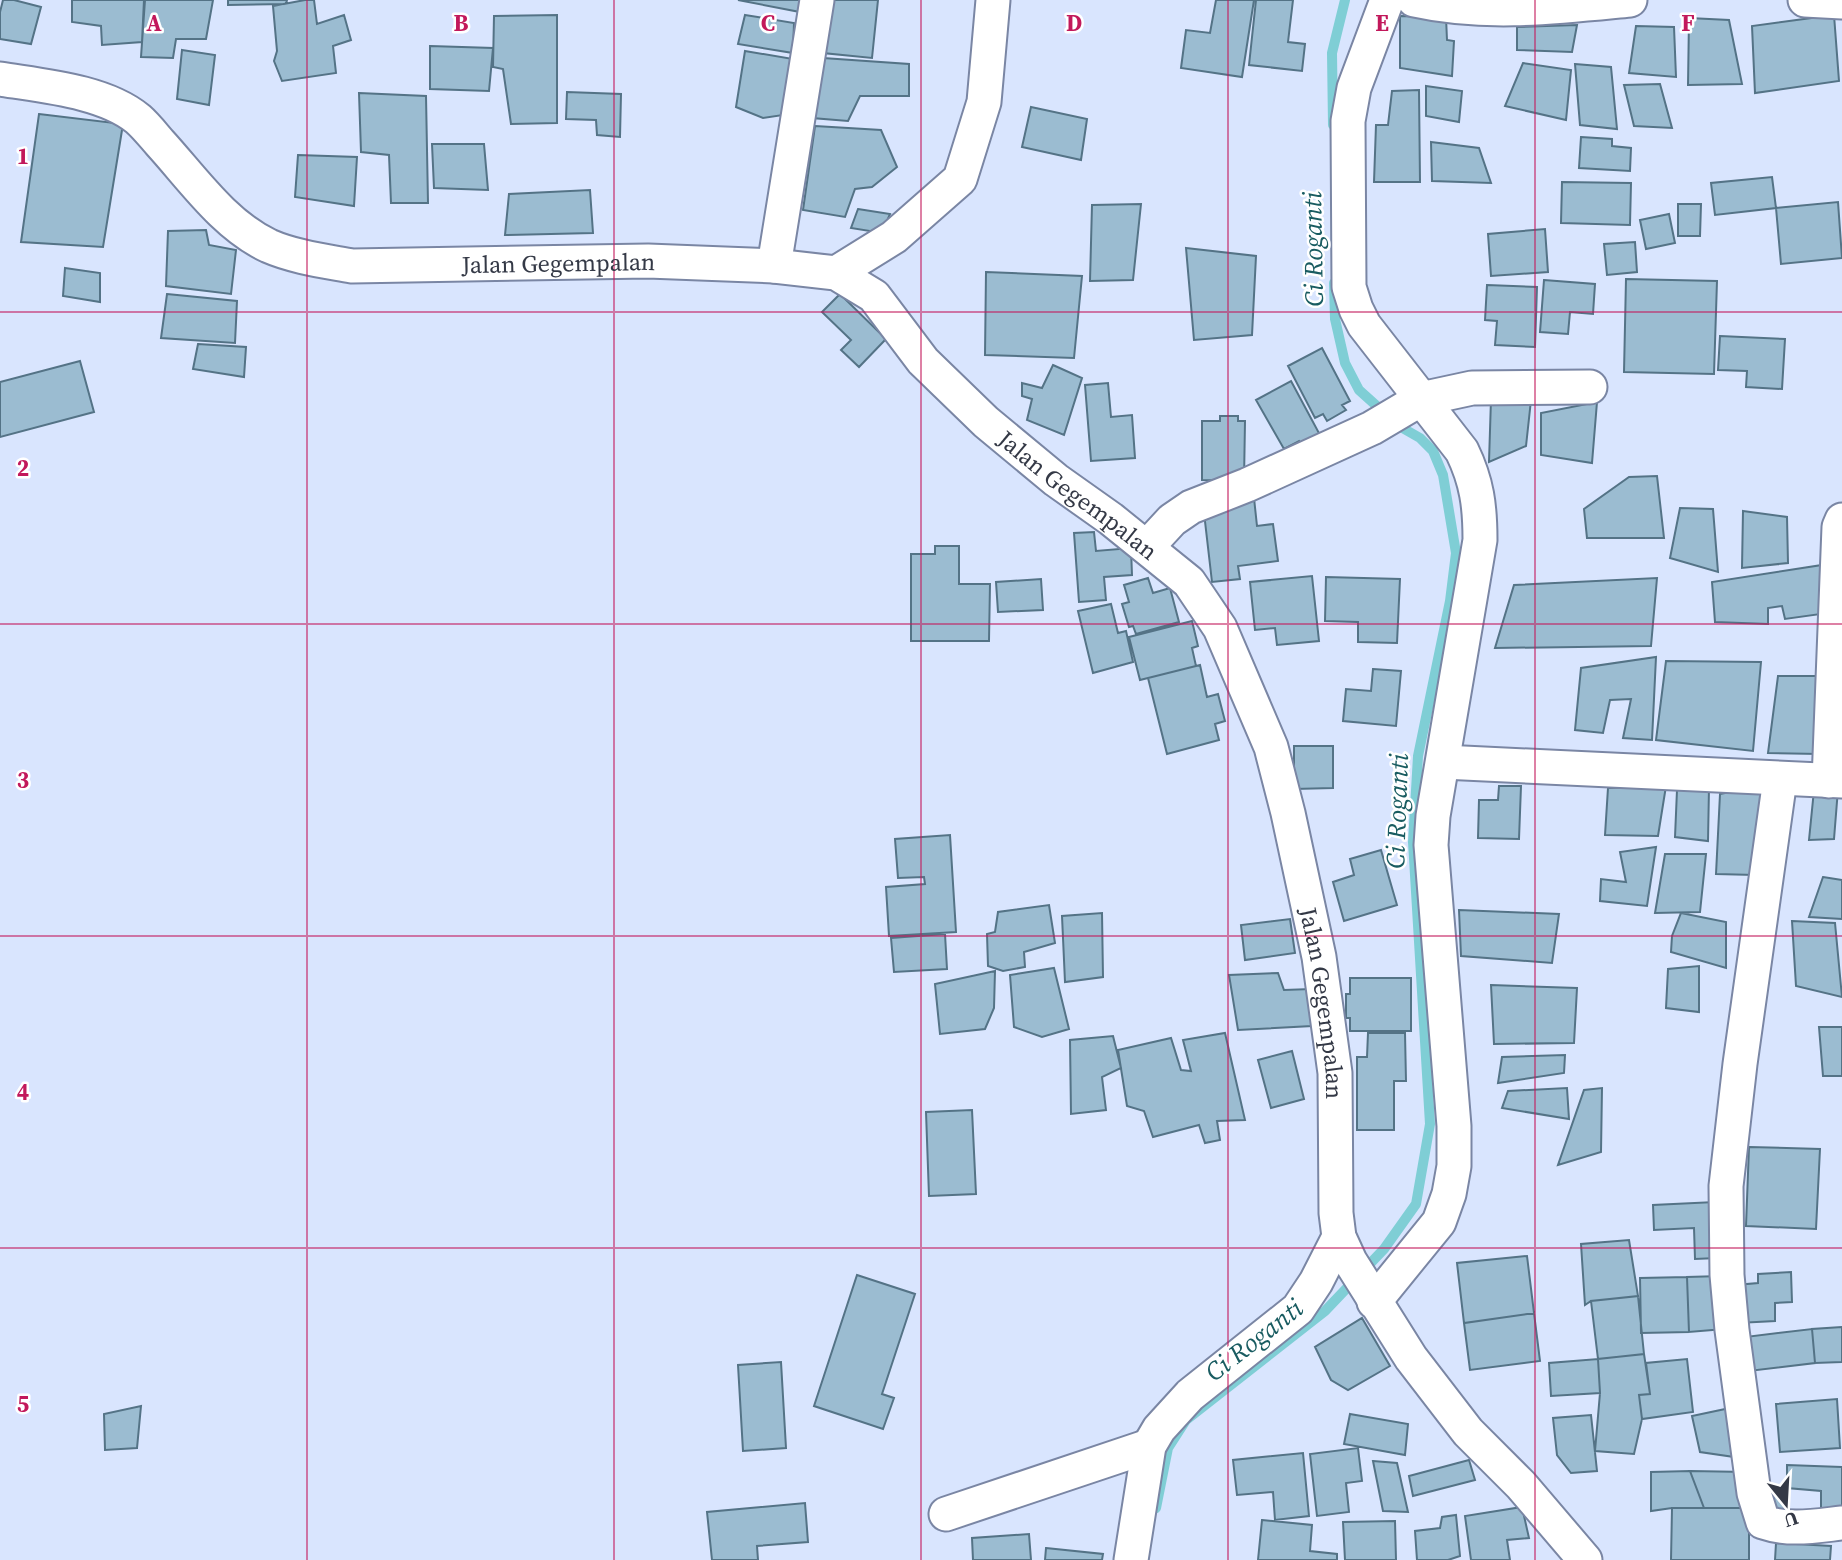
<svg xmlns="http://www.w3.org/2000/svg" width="1842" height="1560" font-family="'Source Serif 4',serif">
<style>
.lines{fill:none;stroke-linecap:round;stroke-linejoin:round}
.stream{stroke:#7fced5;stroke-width:10}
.building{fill:#9bbcd1;stroke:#547386;stroke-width:2}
.minor-casing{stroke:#7a86a4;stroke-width:37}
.minor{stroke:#fff;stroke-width:33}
.grid{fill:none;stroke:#c2185b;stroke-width:2;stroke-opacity:0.55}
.labels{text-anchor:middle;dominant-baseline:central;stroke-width:5;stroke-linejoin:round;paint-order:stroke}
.street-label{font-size:24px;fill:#343946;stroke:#fff}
.water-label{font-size:26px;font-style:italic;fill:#195c61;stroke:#fff}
.grid-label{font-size:23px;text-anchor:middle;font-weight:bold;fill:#c2185b;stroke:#fff;stroke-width:5;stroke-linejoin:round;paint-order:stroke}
</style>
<rect width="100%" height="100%" fill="#d9e5fe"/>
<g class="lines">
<!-- stream -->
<path class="stream" d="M1333,125L1332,53L1345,0
M1156,1508L1168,1448L1186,1420L1325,1311L1384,1249L1416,1204L1430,1124L1413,842L1418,756L1450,601L1456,553L1443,475L1433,451L1420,438L1399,426L1359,390L1345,363L1335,319L1334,283"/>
</g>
<!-- building -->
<path class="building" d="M3,0H14L41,7L31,44L0,39V12Z
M72,0H144L142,42L102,45L101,26L72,22Z
M145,0H213L206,39H176L173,58L141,57Z
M228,0H287L286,4L228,5Z
M305,0H314L317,24L344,15L351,40L333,46L336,73L282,81L274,61L277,51L273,6Z
M738,0H803L800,12Z
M830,0H878L872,58L823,53Z
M1216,0H1254L1242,77L1181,68L1186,30L1210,33Z
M1256,0H1293L1288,42L1305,44L1302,71L1249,65Z
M557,15V123L511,124L503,69L493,67L494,16Z
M745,15L794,23L793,53L738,44Z
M1834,15L1839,81L1755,93L1752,26Z
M1400,16L1446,17L1447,40L1454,41L1452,76L1400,68Z
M1689,18L1729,20L1742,84L1688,85Z
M1577,25L1572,52L1517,50V27Z
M1636,26L1674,27L1676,77L1629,73Z
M430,46L493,48L489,91L430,89Z
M182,50L215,55L209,105L177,99Z
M745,51L793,59L790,114L763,118L736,107Z
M823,58L909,64V96H860L848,121L812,118Z
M1523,63L1571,70L1566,120L1505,106Z
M1575,64L1611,67L1617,129L1580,125Z
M1660,84L1672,128L1634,126L1624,85Z
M1426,86L1462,91L1459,122L1426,116Z
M1419,90L1420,182H1374L1376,125H1388L1392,91Z
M567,92L621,94L620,137L597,135L596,120L566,119Z
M359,93L426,96L428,203H391L389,155L361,152Z
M1031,107L1087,119L1081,160L1022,147Z
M39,114L123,124L103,247L21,242Z
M815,126L881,130L897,167L872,187L855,189L845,217L803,210Z
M1581,137L1612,139V146L1631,148L1630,171L1579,168Z
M1431,142L1479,148L1491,183L1432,181Z
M432,144H484L488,190L434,188Z
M298,155L357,157L354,206L295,197Z
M1772,177L1776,208L1715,215L1711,183Z
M1562,182L1631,183L1630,225L1561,223Z
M590,190L593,233L505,235L509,194Z
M1838,202L1842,258L1781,264L1776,208Z
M1141,204L1133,280L1090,281L1092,205Z
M1678,204H1701L1700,236H1678Z
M858,209L890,214L882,233L851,228Z
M1669,214L1675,243L1646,249L1640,220Z
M1545,229L1548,272L1491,276L1488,234Z
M206,230L209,245L236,250L231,294L166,286L168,231Z
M1635,242L1637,272L1607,275L1604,244Z
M1186,248L1256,256L1252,335L1194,340Z
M65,268L100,273V302L63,296Z
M986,272L1082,276L1074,358L985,355Z
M1626,279L1717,281L1714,374L1624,372Z
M1544,280L1595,284L1593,314L1570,312L1568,334L1540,332Z
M1487,285L1537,287L1535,347L1495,345L1497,321L1485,320Z
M167,294L237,301L235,343L161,338Z
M840,294L886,339L859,367L841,350L851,340L822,312Z
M1720,336L1785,339L1782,389L1746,387L1747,371L1718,370Z
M198,344L246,347L244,377L193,369Z
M1322,348L1350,401L1342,405L1346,410L1327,421L1323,414L1315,418L1288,366Z
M80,361L94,412L0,437V382Z
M1053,365L1082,378L1064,435L1027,420L1032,399L1022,396V383L1042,388Z
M1291,381L1320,435L1301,445L1299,441L1284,449L1256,400Z
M1108,383L1111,417L1132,415L1135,458L1091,461L1085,385Z
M1491,399L1531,400L1526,446L1489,462Z
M1597,402L1592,463L1541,455V413Z
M1220,416H1238V421H1245L1244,481L1202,480V421H1220Z
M1657,476L1664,538H1587L1584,509L1629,477Z
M1254,498L1257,526L1273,524L1278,561L1238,566L1240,579L1212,582L1203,504Z
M1680,508L1713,509L1718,572L1670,558Z
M1743,511L1787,517L1788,563L1742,568Z
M1094,532L1096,551L1131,548L1132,575L1104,577L1106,600L1079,602L1074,533Z
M935,546H959V584H990L989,641H911V554H935Z
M1822,565L1821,614L1785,619L1782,606L1768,608V624L1715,622L1712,582Z
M1312,576L1319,641L1277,645L1275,628L1255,630L1250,582Z
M1326,577L1400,579L1397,643L1358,642V622L1325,621Z
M1148,578L1153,593L1170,588L1179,622L1136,634L1133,626L1129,627L1122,604L1129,602L1124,585Z
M1657,578L1651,646L1495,648L1514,585Z
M1041,579L1043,610L998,612L996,582Z
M1111,604L1118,633L1126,631L1133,662L1093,673L1078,611Z
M1192,621L1198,646L1192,648L1196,666L1140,680L1129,637Z
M1656,657L1652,740L1623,738L1631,699L1610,700L1603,733L1575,730L1581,668Z
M1666,661L1761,662L1753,751L1656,740Z
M1200,665L1207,697L1218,694L1225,721L1215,724L1219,740L1167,754L1148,678Z
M1373,669L1401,671L1396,726L1343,721L1346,689L1371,691Z
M1778,676H1826L1819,754L1768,753Z
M1294,746H1333V788L1294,789Z
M1765,785L1755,875L1716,874L1720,794Z
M1499,786H1521L1519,839L1478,838L1479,800H1498Z
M1666,786L1658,836L1605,835L1608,788Z
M1709,788L1708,841L1675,837L1677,790Z
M1838,789L1834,839L1809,840L1814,790Z
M950,835L956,932L889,936L886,887L925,884L924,877L898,878L895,839Z
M1656,847L1647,906L1600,901L1601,879L1626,882L1620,852Z
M1381,850L1397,905L1344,921L1333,882L1354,875L1350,859Z
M1665,854H1706L1700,912L1655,913Z
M1823,877L1842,880V919L1809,917Z
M1049,905L1055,943L1024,952L1025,967L1003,971L988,966L987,934L995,932L998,912Z
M1459,910L1559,914L1552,963L1461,956Z
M1102,913L1103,977L1065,982L1062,916Z
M1681,913L1726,922V968L1671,952L1672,936Z
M1290,919L1295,953L1245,960L1241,925Z
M1792,921L1835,923L1842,997L1796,986Z
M945,934L947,969L894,972L891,938Z
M1699,966V1012L1666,1008L1668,969Z
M1054,968L1069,1029L1042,1037L1014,1027L1010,975Z
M995,971L994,1008L985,1029L940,1034L935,984Z
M1278,973L1284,990L1311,989L1312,1026L1238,1030L1229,975Z
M1350,978H1411V1031H1350V1018H1346V994H1350Z
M1491,985L1577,988L1574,1043L1494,1044Z
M1819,1027H1842V1076H1823Z
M1225,1033L1245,1120L1217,1121L1220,1140L1205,1143L1199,1125L1153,1137L1144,1111L1127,1106L1118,1050L1171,1038L1181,1070L1191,1071L1183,1040Z
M1368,1033H1405L1406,1081H1394V1130H1357V1057H1367Z
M1113,1036L1121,1068L1102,1077L1106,1110L1071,1114L1070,1040Z
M1292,1051L1304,1099L1271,1108L1258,1060Z
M1565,1055L1564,1073L1498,1083L1502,1057Z
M1567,1088L1569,1119L1502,1108L1508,1091Z
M1602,1088L1601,1152L1558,1165L1584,1090Z
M972,1110L976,1194L929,1196L926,1112Z
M1749,1147L1820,1149L1816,1229L1746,1226Z
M1715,1202L1717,1258L1695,1259L1694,1228L1654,1230L1653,1205Z
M1629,1240L1638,1296L1591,1301L1585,1305L1581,1244Z
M1527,1256L1534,1313L1464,1323L1457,1263Z
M1791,1272L1792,1302L1775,1303V1321L1738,1323L1736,1285L1758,1283V1274Z
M857,1275L915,1294L882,1394L894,1398L883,1429L814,1406Z
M1721,1276L1724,1329L1689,1332L1687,1277Z
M1687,1277L1689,1332L1641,1333L1640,1278Z
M1638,1296L1644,1354L1598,1359L1591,1301Z
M1534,1313L1540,1361L1470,1370L1464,1323Z
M1362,1318L1390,1366L1348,1390L1331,1380L1315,1347Z
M1842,1327V1362L1815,1363L1812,1329Z
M1812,1329L1815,1363L1749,1371L1745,1337Z
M1644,1354L1650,1394L1639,1395L1642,1419L1634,1454L1595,1451L1600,1393L1598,1359Z
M1598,1359L1600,1393L1551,1396L1549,1363Z
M1687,1359L1693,1412L1642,1419L1639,1395L1650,1394L1646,1363Z
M781,1362L786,1448L743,1451L738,1365Z
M1837,1399L1840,1448L1780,1452L1776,1404Z
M141,1406L137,1448L105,1450L104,1414Z
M1730,1408L1741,1458L1700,1452L1692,1416Z
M1350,1414L1408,1424L1405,1455L1344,1444Z
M1591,1415L1597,1471L1571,1473L1557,1455L1553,1418Z
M1358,1448L1362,1481L1346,1483L1349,1512L1317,1516L1310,1454Z
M1303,1453L1309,1516L1275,1520L1273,1492L1237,1495L1233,1460Z
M1469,1460L1475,1480L1413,1496L1409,1476Z
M1373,1461L1397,1463L1408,1512L1383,1511Z
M1787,1465L1842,1467V1515L1821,1514V1491L1787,1488Z
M1690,1471L1747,1472L1749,1508H1704Z
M1690,1471L1704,1508H1672L1651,1511V1472Z
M1761,1485L1787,1488L1790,1518L1764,1520Z
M805,1503L808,1542L757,1546L758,1560H712L707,1512Z
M1522,1507L1529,1538L1507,1540L1510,1560H1471L1465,1516Z
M1672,1508H1749V1560H1671Z
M1456,1515L1460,1556L1448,1560H1417L1415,1531L1440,1528L1442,1517Z
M1262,1520L1312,1525L1310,1551L1337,1554V1560H1258Z
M1395,1521L1396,1560H1345L1343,1522Z
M1029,1534L1031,1560H973L972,1538Z
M1776,1543L1831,1546L1830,1560H1775Z
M1046,1548L1103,1554L1102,1560H1045Z"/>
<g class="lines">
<!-- minor casing -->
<g class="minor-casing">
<g id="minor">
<path d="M1414,0C1486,16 1558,7 1630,0"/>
<path d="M1805,0L1842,2"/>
<path id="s1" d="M0,79C43,86 104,91 138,119C146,126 153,135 160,143C192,178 224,225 269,246C294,257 325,261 352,266L648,261L774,266L836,273L874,296L923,361L986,422L1056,480L1111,519L1189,582L1220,628L1271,747L1288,813L1319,957L1335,1073L1336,1213L1339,1237L1350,1261L1411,1358L1468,1432L1521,1485L1585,1560"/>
<path d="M774,266L817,0"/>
<path d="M836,273L894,237L960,179L984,102L993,0"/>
<path d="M1147,547L1172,520L1191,507L1247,485L1372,428L1421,399L1472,388L1590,387"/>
<path d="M1443,762L1842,781"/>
<path d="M1780,779L1740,1064L1726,1186L1727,1275L1732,1330L1754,1493L1763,1522C1789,1531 1815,1526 1842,1523"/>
<path d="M1829,781L1839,527L1842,520"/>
<path d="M1374,1302L1439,1222L1449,1194L1454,1166V1126L1431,845L1433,816L1480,540C1480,506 1477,482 1462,451L1364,325L1356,309L1349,287L1348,121L1354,88L1387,0"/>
<path d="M946,1514L1149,1446"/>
<path d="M1131,1560L1149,1446L1159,1429L1190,1395L1298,1309L1316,1282L1339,1237"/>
</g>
</g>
<!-- minor -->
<use href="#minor" class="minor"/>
</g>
<!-- grid -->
<path class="grid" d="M307,0V1560M614,0V1560M921,0V1560M1228,0V1560M1535,0V1560M0,312H1842M0,624H1842M0,936H1842M0,1248H1842"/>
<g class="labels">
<!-- street labels -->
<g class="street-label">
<text stroke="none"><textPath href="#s1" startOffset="621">Jalan Gegempalan</textPath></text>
<text stroke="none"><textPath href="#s1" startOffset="1230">Jalan Gegempalan</textPath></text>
<text stroke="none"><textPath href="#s1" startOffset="1818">Jalan Gegempalan</textPath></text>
</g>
<!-- water labels -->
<g class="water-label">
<text transform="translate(1313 249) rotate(-91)">Ci Roganti</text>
<text transform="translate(1397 811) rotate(-88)">Ci Roganti</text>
<text transform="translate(1254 1340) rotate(-38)">Ci Roganti</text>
</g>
</g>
<g class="grid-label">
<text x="154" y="31">A</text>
<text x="461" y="31">B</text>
<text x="768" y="31">C</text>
<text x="1074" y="31">D</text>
<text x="1382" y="31">E</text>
<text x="1688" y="31">F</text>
<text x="23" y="164">1</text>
<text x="23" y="476">2</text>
<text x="23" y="788">3</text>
<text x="23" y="1100">4</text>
<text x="23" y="1412">5</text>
</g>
<!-- north arrow -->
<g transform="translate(1786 1504) rotate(162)" stroke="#ffffff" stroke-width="5" paint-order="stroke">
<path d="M0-5L12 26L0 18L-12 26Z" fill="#343946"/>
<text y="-10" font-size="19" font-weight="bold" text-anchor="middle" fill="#343946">U</text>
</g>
</svg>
